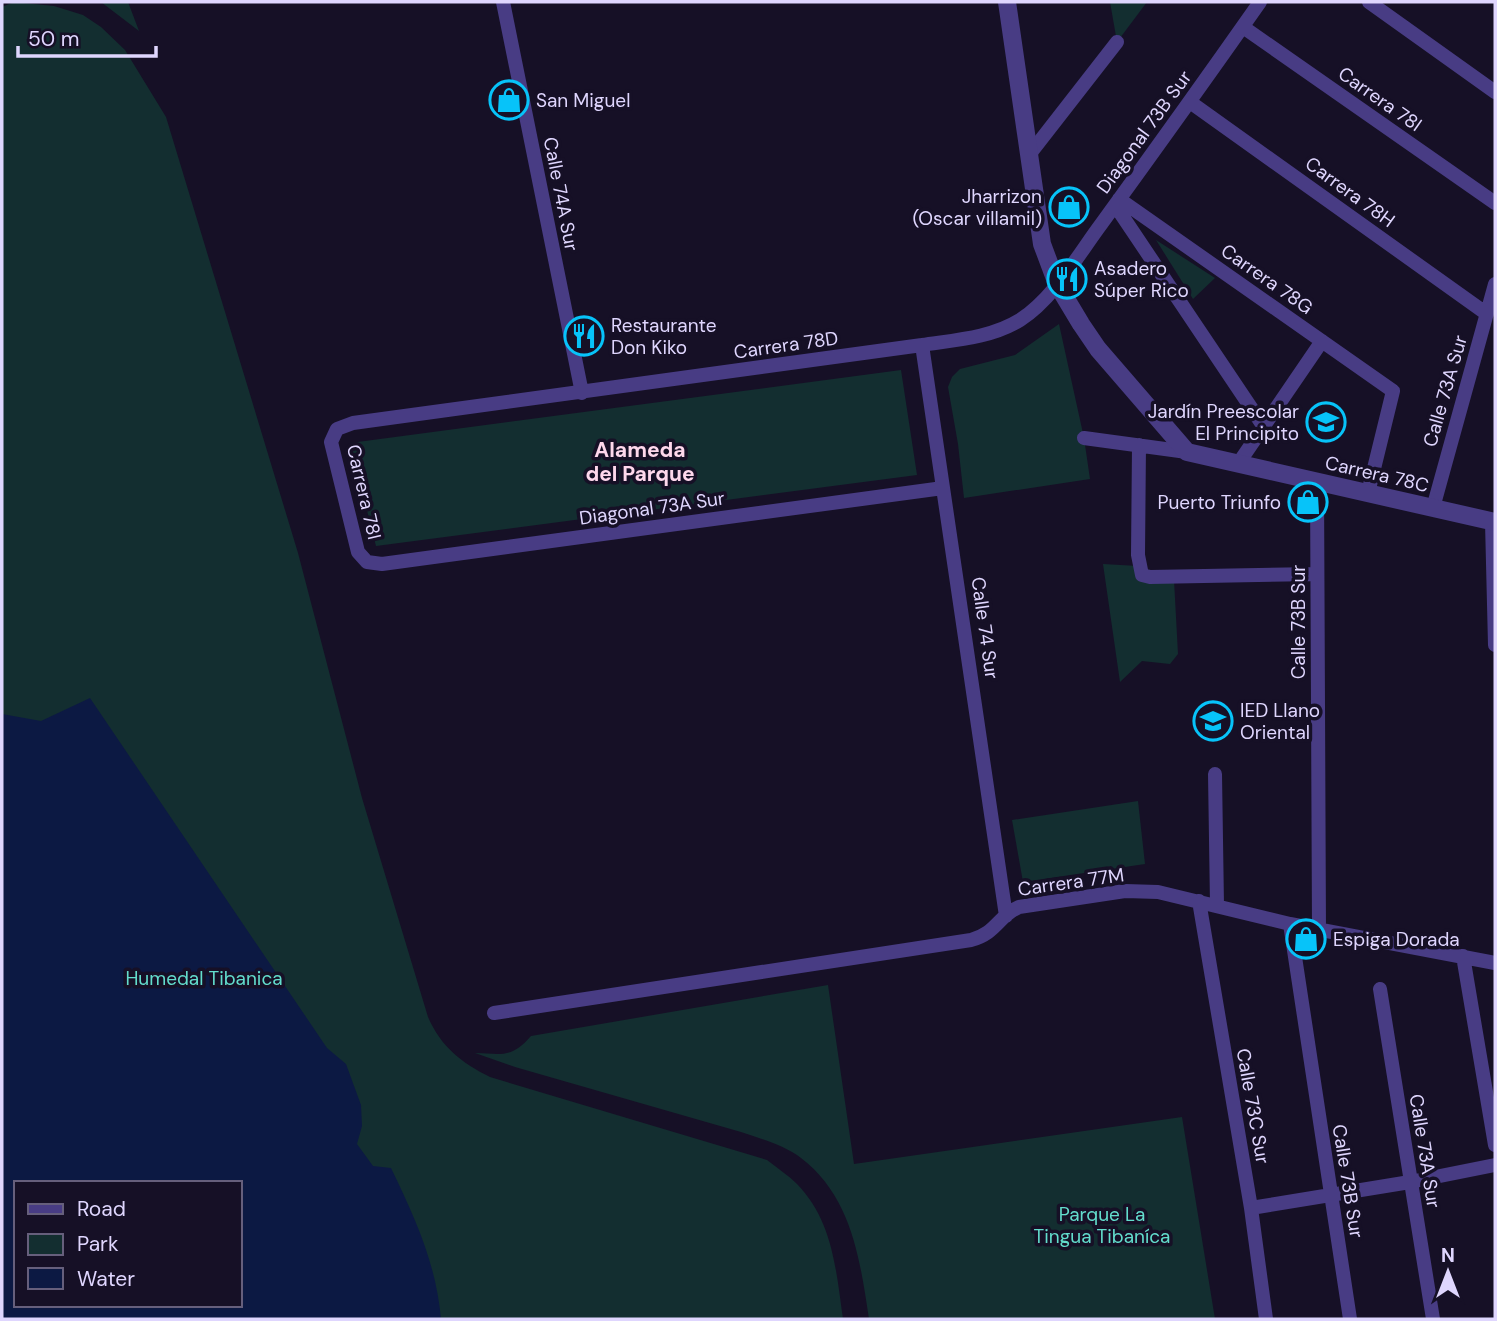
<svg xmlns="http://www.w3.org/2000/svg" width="1497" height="1321" font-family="'DM Sans',sans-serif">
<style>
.green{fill:#132e30;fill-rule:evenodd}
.water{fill:#0c1943;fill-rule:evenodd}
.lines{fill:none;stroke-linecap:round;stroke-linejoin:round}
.minor{stroke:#483c84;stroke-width:14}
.tertiary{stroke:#483c84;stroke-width:18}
.labels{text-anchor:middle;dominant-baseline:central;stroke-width:7;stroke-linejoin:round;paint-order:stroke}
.street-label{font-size:19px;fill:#dfd6fe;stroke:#161026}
.poi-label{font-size:19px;fill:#dfd6fe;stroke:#161026;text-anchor:start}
.park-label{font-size:19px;fill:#63ddcd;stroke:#161026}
.neighbourhood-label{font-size:21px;font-weight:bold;fill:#fed8ec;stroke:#161026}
</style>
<rect width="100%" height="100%" fill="#161026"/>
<!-- green -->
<path class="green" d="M14,2L54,6L83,15L101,27L125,50L166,117L298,553L362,798L428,1017C441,1047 462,1063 490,1077L767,1160C777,1168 788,1175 797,1184C833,1221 836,1270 843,1319H2V7ZM16,1183H240V1305H16Z
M101,2H128L139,31Z
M1110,2H1147L1117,42Z
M1156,240L1215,278L1193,299Z
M1059,324L1084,438L1090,479L964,498L958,444L948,387L952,377L960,369L1015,355Z
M901,370L917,475L376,546L350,443Z
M1103,564L1138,566L1174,580L1178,654L1170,664L1142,661L1120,682Z
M1138,801L1145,864L1023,882L1012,820Z
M828,985L854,1164L1182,1117L1215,1319H869C860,1260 852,1197 801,1158C784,1145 761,1139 741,1132L515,1067L475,1053C503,1054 512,1058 531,1036Z"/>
<!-- water -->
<path class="water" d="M90,698L327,1048L346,1064L361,1105L362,1126L357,1144L373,1166L391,1168C415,1218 436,1263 441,1319H2V714L41,721ZM16,1183H240V1305H16Z"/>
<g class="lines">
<!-- minor -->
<path class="minor" d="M503,2L582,393
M1369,2L1495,92
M1243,27L1495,203
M1190,102L1487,314
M1029,155L1117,42
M1119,199L1393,391L1368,493
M1115,205L1264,427
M922,345L1006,916
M1084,438L1187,452
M1139,445L1138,555L1142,575L1150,577L1317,574
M1238,464L1322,341
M1317,482L1319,930
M943,488L382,564L367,562L358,552L331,442L337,429L353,423L922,345C955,340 991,338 1020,320C1054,298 1078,255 1102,223C1155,150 1208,76 1260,2
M1433,508L1495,284
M1492,522L1495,645
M1215,774L1217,905
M1199,901L1251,1208L1266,1319
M1290,924L1350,1319
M1463,956L1495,1145
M1380,989L1433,1319
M494,1013L971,940C997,933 998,916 1019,907L1125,891L1158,892L1290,924L1495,963
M1251,1208L1410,1182L1495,1165"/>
<!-- tertiary -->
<path class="tertiary" d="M1007,2L1042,244L1057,284L1081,324L1098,349L1187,452L1495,522"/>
</g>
<!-- icons -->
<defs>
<g id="shop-ring" transform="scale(2.0125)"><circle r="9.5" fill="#161026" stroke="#07c3f9" stroke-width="1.5"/><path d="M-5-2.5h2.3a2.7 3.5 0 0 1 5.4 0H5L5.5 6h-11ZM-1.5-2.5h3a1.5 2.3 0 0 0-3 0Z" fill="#07c3f9"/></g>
<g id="restaurant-ring" transform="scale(2.0125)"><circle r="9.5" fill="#161026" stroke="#07c3f9" stroke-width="1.5"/><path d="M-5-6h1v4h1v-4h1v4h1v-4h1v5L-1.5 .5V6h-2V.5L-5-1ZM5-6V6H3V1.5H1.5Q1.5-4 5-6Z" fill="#07c3f9"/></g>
<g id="school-ring" transform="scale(2.0125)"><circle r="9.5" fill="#161026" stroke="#07c3f9" stroke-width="1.5"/><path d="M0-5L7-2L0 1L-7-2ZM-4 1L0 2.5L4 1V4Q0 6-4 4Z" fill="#07c3f9"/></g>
</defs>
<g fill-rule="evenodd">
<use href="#shop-ring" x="509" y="100"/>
<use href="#shop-ring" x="1069" y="207"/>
<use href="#restaurant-ring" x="1067" y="279"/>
<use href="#restaurant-ring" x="584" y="336"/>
<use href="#school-ring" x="1326" y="422"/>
<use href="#shop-ring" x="1308" y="502"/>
<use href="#school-ring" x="1213" y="721"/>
<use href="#shop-ring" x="1306" y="939"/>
</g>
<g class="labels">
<!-- street labels -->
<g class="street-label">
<text transform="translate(1380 99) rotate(35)">Carrera 78I</text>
<text transform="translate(1144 132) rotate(-54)">Diagonal 73B Sur</text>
<text transform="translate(1350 192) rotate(36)">Carrera 78H</text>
<text transform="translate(561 194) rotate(79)">Calle 74A Sur</text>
<text transform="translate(1267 279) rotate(35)">Carrera 78G</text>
<text transform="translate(786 345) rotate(-8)">Carrera 78D</text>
<text transform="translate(1445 391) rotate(-74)">Calle 73A Sur</text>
<text transform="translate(1377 474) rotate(13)">Carrera 78C</text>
<text transform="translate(364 492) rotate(77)">Carrera 78I</text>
<text transform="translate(652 508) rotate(-8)">Diagonal 73A Sur</text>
<text transform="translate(1298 622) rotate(-90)">Calle 73B Sur</text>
<text transform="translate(985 628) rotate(82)">Calle 74 Sur</text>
<text transform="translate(1071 882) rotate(-8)">Carrera 77M</text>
<text transform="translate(1253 1106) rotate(80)">Calle 73C Sur</text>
<text transform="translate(1425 1151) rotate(81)">Calle 73A Sur</text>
<text transform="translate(1348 1181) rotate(81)">Calle 73B Sur</text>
</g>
<!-- poi labels -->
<g class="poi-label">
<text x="536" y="100">San Miguel</text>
<text x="1042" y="196" text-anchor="end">Jharrizon<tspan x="1042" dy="22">(Oscar villamil)</tspan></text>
<text x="1094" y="268">Asadero<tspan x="1094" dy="22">Súper Rico</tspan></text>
<text x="611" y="325">Restaurante<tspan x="611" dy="22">Don Kiko</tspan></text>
<text x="1299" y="411" text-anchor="end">Jardín Preescolar<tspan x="1299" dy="22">El Principito</tspan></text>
<text x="1281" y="502" text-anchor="end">Puerto Triunfo</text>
<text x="1240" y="710">IED Llano<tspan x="1240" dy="22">Oriental</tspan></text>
<text x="1333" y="939">Espiga Dorada</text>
</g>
<!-- park labels -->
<g class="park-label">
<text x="204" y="978">Humedal Tibanica</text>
<text x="1102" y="1214">Parque La<tspan x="1102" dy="22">Tingua Tibaníca</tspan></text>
</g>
<!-- neighbourhood labels -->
<g class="neighbourhood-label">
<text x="640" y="450">Alameda<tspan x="640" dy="24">del Parque</tspan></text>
</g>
</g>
<!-- border -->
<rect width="1497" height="1321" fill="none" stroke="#dfd6fe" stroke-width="7"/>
<!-- legend -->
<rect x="14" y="1181" width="228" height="126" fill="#161026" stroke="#665f7c" stroke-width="2"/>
<rect x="28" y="1204" width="35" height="10" fill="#483c84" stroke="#665f7c" stroke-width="2"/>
<text x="77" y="1216" font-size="21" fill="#dfd6fe">Road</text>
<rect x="28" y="1234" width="35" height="21" fill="#132e30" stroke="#665f7c" stroke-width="2"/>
<text x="77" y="1251" font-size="21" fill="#dfd6fe">Park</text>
<rect x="28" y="1268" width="35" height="21" fill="#0c1943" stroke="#665f7c" stroke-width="2"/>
<text x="77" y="1286" font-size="21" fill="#dfd6fe">Water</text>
<!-- north arrow -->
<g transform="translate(1448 1272)" stroke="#161026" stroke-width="5" paint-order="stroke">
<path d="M0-5L12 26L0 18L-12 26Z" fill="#dfd6fe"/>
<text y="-10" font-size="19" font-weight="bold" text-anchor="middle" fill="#dfd6fe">N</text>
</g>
<!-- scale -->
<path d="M18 46v10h138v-10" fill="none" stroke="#dfd6fe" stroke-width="3.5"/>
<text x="28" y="46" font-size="21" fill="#dfd6fe" stroke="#161026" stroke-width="5" paint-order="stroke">50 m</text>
</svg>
